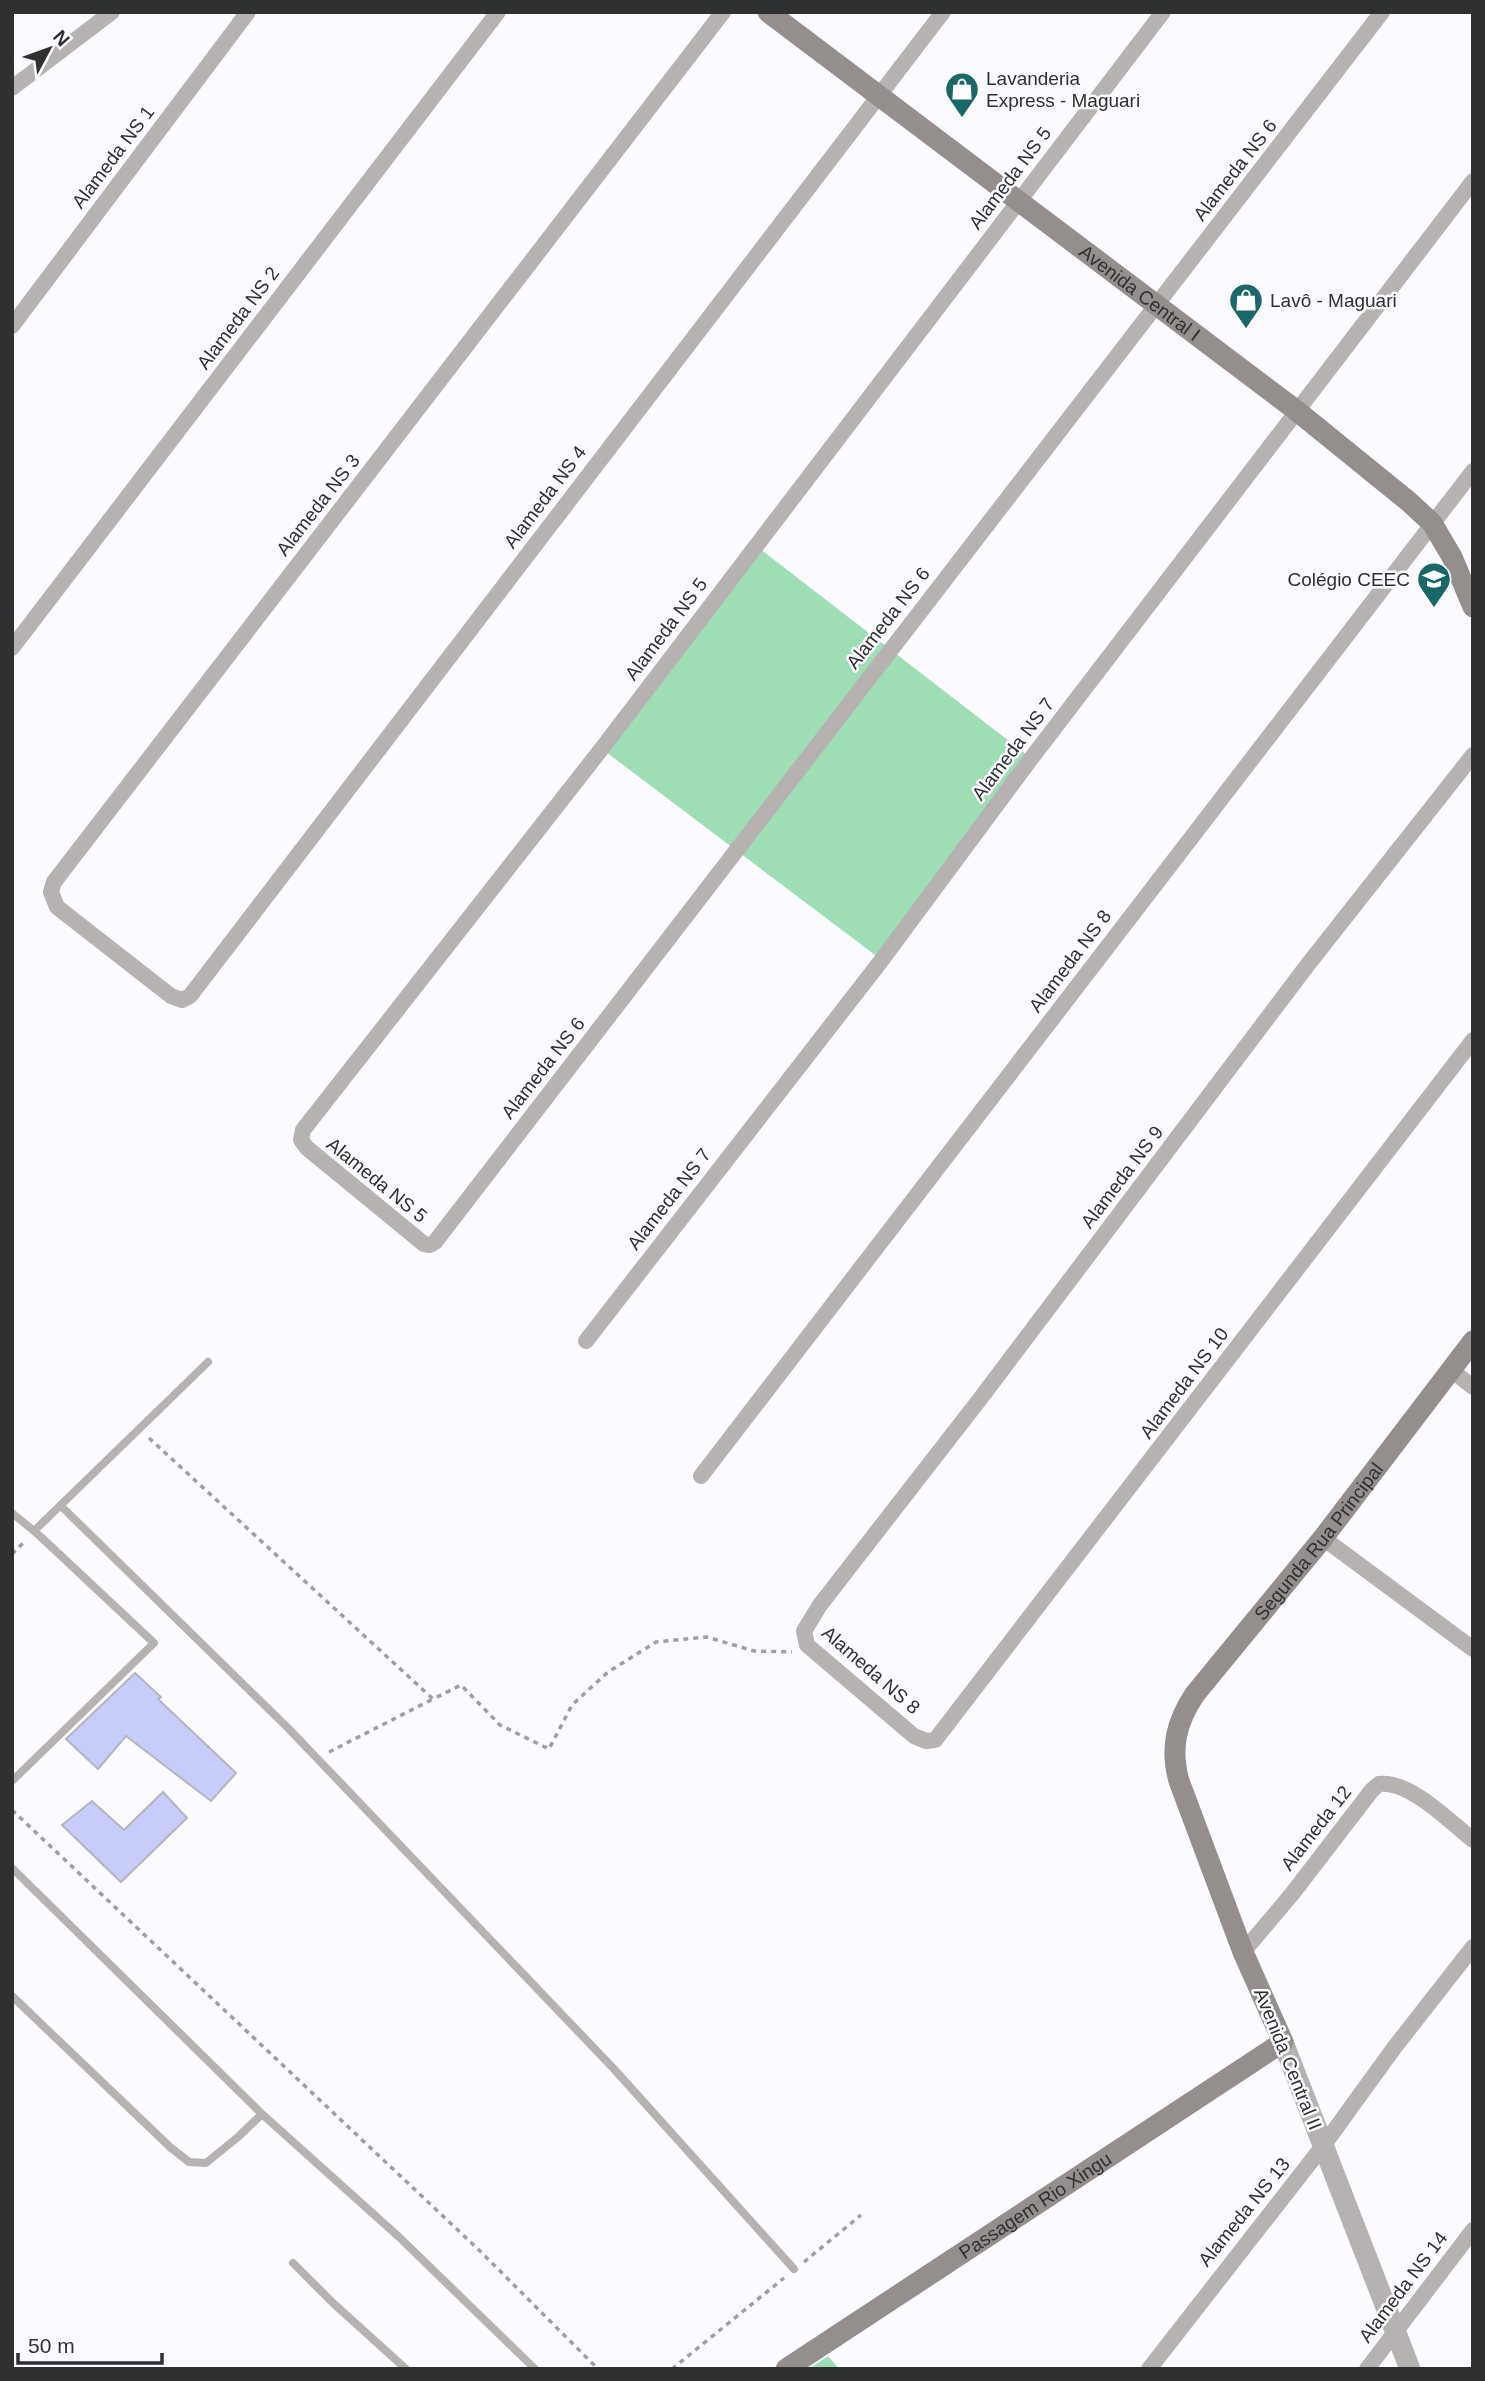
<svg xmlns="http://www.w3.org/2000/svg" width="1485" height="2381" font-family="Helvetica,sans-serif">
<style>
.green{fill:#9fdeb5}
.building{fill:#c8ccf9;stroke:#b4b4bc;stroke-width:2}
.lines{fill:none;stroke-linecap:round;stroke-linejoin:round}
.path{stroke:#9e9fa2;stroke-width:3.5;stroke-dasharray:5 5;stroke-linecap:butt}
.service{stroke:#b6b2b1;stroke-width:8}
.minor{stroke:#b6b2b1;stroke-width:16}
.tertiary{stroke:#b6b2b1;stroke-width:21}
.secondary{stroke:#948e8d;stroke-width:21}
.service-bridge{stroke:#b6b2b1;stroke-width:8}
.labels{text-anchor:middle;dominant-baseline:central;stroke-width:5;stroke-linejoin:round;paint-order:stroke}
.poi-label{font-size:19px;fill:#2f3032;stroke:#fafaff;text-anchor:start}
.street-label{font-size:19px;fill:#2f3032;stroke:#fafaff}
</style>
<rect width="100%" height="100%" fill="#fafaff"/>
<!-- green -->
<path class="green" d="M751,542L1031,758L879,958L598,746Z
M828,2356L839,2369H809Z"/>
<!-- building -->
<path class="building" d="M135,1673L161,1697L158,1699L236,1773L211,1801L126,1736L98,1769L66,1739Z
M163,1792L187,1818L121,1882L62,1825L92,1801L124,1830Z"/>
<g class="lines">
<!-- path -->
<path class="path" d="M149,1438L433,1699L461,1685L500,1725L549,1749L572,1705L608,1672L656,1642L707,1637L754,1651L792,1652
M12,1554L26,1540
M329,1752L433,1699
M12,1810L480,2251L598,2369
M804,2262L861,2215
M672,2369L784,2278"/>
<!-- service -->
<path class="service" d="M62,1507L289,1729L614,2069L794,2269
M12,1513L34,1531L208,1362
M12,1781L154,1643L42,1538
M12,1868L262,2114L399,2237L535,2369
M12,1996L170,2147L189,2162L206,2163L238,2137L262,2114
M293,2263L333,2303L406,2369"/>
<!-- minor -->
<path class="minor" d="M723,12L54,882L51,892L57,907L171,996L182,1000L190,996L943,12
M1163,12L603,747L303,1130L301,1140L307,1148L424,1244L430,1245L435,1242L1382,12
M12,88L112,12
M12,326L248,12
M12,648L498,12
M1473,755L1306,967L980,1399L820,1605L804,1631L807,1645L914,1736L926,1741L935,1740L1473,1040
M586,1341L881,961L1030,760L1473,181
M1451,1370L1473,1387
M701,1476L1473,471
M1323,1538L1473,1649
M1243,1952L1292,1894L1372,1790L1379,1784C1410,1780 1450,1822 1473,1840
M1149,2369L1323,2146L1394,2048L1473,1947
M1367,2369L1473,2230"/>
<!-- tertiary -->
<path class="tertiary" d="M1283,2042L1410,2369"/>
<!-- secondary -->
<g class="secondary">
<path id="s1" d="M768,12L1297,411L1408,501L1432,523L1452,557L1473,607"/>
<path id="s2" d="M786,2369L1283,2042L1243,1952L1179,1781C1170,1749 1176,1722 1195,1694L1323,1538L1473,1341"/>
</g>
<!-- service-bridge -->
<path class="service-bridge" d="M34,1531L42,1538"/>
</g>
<!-- icons -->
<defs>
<g id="shop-pin" transform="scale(1.75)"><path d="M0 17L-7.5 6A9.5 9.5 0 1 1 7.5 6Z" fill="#1a6767" stroke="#fafaff"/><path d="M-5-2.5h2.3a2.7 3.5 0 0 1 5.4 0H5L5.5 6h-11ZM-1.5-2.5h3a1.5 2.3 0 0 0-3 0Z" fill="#fff"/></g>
<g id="school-pin" transform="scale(1.75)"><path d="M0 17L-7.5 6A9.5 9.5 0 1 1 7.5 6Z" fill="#1a6767" stroke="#fafaff"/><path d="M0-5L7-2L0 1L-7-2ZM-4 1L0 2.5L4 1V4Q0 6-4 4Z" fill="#fff"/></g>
</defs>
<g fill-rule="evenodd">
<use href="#shop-pin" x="962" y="89"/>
<use href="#shop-pin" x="1246" y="300"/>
<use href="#school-pin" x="1434" y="579"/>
</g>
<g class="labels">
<!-- poi labels -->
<g class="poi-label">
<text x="986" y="78">Lavanderia<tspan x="986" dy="22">Express - Maguari</tspan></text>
<text x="1270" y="300">Lavô - Maguari</text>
<text x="1410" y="579" text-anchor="end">Colégio CEEC</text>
</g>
<!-- street labels -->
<g class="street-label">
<text transform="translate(113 157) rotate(-53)">Alameda NS 1</text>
<text transform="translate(1235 170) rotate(-52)">Alameda NS 6</text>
<text transform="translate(1010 178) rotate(-53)">Alameda NS 5</text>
<text stroke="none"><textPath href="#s1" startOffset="466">Avenida Central I</textPath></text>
<text transform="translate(238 318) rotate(-53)">Alameda NS 2</text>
<text transform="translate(545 497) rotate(-53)">Alameda NS 4</text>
<text transform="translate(318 505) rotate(-52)">Alameda NS 3</text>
<text transform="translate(888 618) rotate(-52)">Alameda NS 6</text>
<text transform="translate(666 629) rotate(-53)">Alameda NS 5</text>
<text transform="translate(1013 749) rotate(-53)">Alameda NS 7</text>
<text transform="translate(1070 961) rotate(-53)">Alameda NS 8</text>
<text transform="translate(543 1068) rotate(-52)">Alameda NS 6</text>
<text transform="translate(1122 1177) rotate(-53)">Alameda NS 9</text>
<text transform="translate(377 1180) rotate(39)">Alameda NS 5</text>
<text transform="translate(669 1199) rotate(-52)">Alameda NS 7</text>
<text transform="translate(1184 1383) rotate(-53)">Alameda NS 10</text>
<text stroke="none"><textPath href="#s2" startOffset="1164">Segunda Rua Principal</textPath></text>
<text transform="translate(871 1670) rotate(41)">Alameda NS 8</text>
<text transform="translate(1316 1828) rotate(-52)">Alameda 12</text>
<text transform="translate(1288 2059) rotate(68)">Avenida Central II</text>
<text stroke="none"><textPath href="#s2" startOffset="298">Passagem Rio Xingu</textPath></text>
<text transform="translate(1244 2212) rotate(-51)">Alameda NS 13</text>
<text transform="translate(1403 2287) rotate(-53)">Alameda NS 14</text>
</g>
</g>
<!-- border -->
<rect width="1485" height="2381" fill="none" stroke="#2f3032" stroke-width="28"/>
<!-- north arrow -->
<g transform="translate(49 49) rotate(49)" stroke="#fafaff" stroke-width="5" paint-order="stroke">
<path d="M0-5L12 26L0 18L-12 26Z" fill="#2f3032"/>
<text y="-10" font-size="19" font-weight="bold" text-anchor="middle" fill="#2f3032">N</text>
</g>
<!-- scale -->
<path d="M18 2353v10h144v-10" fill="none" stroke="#2f3032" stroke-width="3.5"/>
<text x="28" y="2353" font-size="21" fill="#2f3032" stroke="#fafaff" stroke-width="5" paint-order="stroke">50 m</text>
</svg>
